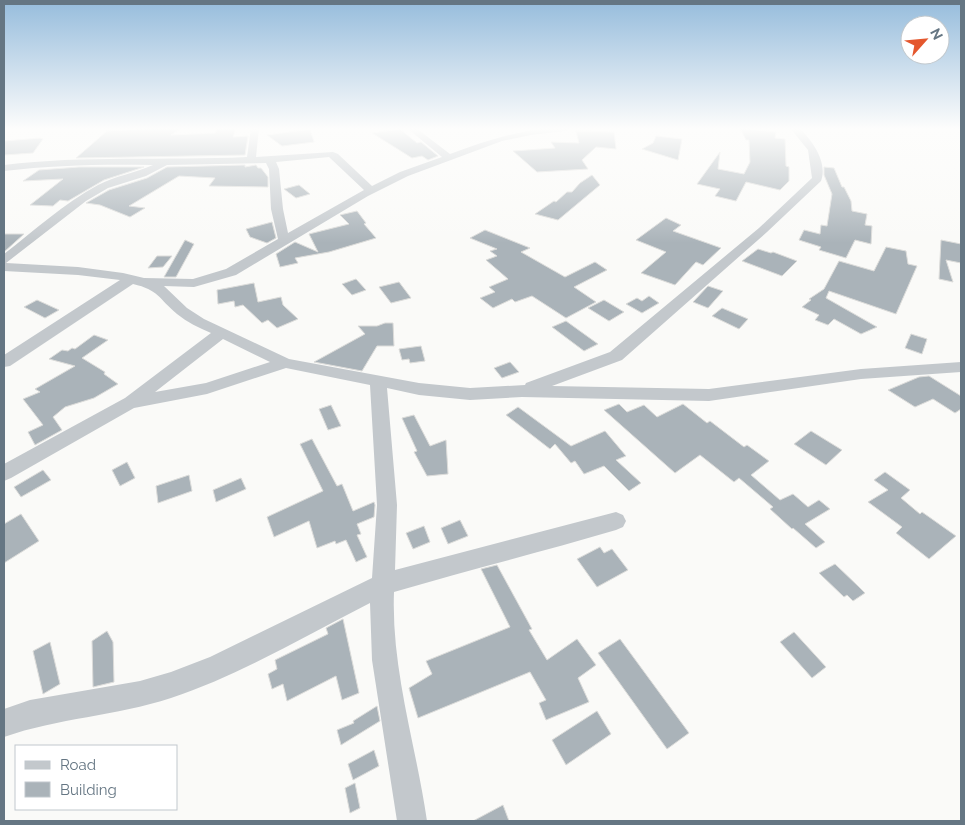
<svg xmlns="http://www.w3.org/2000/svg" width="965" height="825" font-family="Raleway,sans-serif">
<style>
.building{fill:#aab3b9;stroke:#dcdcda}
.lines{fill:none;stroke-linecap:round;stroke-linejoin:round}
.minor{fill:#c3c8cc;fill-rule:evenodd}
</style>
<rect width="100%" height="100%" fill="#fafaf8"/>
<!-- building -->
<path class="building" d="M153,128H181L171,135L215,133L218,128H236L233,137L248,136L245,155L76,158L107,131Z
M740,128L776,132L775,138L785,139L786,166L789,167V181L780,190L746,182L736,201L715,196L720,189L697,184L720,152L718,169L744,174L750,162L749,140H746Z
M310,129L314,142L282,146L267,135Z
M400,129L417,143L421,142L438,156L428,160L422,156L412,158L372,133Z
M576,131L614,132L616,149L596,147L582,160L588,169L537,172L513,151L555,148L551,142L579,143Z
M656,136L682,139L678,160L642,149L653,143Z
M40,138L43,139L33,153L4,155V141Z
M245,165V167L256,165L258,168H261L268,177V187L209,186L215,178L179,176L129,206L145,208L130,217L100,205L86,203L109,190L147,178L167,167Z
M79,167H144L104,180L68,201L60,200L53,206L30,205L63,179L23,181L39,170Z
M824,167L834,168L842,187H844L851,201L852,211L867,214L865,225L872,226L871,244L855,240L846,258L819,250L821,247L799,240L804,230L820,234L821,225L827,226L832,194L824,175Z
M592,175L600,185L558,220L535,214L554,201L556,202L567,192H572L580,183Z
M299,185L310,194L296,198L284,189Z
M357,211L366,223L364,224L376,238L329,252L295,258L298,263L280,267L276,254L295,242L318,252L309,234L349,224L340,215Z
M666,218L681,225L673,231L721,248L703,265L696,262L675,285L641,273L666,252L636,240Z
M272,222L276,238L267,243L250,237L246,229Z
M485,230L530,248L521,252L565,277L595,262L607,270L574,287L596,302L566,318L532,296L515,302L512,299L493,308L480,298L495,292L489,287L508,279L486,260L497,256L490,251L497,249L470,238Z
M4,234H24L4,252Z
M185,240L194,244L176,277H164Z
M941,240L961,244V263L946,260L953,282L939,279Z
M886,247L906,251L908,264L917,266L896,314L829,291L826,298L877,327L861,334L834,319L828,325L815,320L819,315L802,307L811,300L809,299L824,289L839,261L874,271Z
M758,249L771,253L773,252L797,261L782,276L742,261Z
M157,256H172L163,267L148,268Z
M356,279L366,290L352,295L342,284Z
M399,282L411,298L391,303L379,287Z
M254,283L258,302L281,297L283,305L298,319L277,328L268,320L262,323L243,305L235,307L234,301L218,304L217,290Z
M708,286L723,291L708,308L693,302Z
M649,296L659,303L642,313L626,304L637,298L642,301Z
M37,300L59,310L45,318L24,307Z
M604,300L624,312L609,321L588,308Z
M722,308L748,319L739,329L712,316Z
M566,321L598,344L584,351L552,327Z
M385,323H393L394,346H377L362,371L314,362L365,334L358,326H377Z
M911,334L927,339L922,354L905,348Z
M94,335L108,340L82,358L105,372L104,374L118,384L94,398L65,407L53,417L62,430L35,445L28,432L43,425L23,399L40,392L35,389L75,366L49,359L62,350L68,351L72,348L75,349Z
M421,346L425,361L410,363L409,359L402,360L399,349Z
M510,362L519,372L502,378L494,368Z
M929,376L961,396V409L955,413L933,399L915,407L888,390L919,377Z
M619,404L627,412L644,405L657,417L683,404L707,423L710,421L744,447L747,445L769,461L751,475L780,500L793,494L808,507L819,500L830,509L805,524L825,542L816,548L793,528L792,529L770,509L773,507L739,478L734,482L700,455L675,473L604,410Z
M331,405L341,426L328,430L319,409Z
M518,407L571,446L605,431L626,456L616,460L641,483L629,491L604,466L584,474L575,461L571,463L555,444L550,449L506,415Z
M414,415L430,446L446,440L448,474L427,476L414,452L417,451L402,418Z
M811,431L842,450L826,465L794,444Z
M312,439L337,486L342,484L353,511L374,502L375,505L374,517L357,524L361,534L357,535L367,557L356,562L346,540L336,544L335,541L317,548L309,521L274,537L267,517L323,491L300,444Z
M127,462L135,478L120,486L112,470Z
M43,470L51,480L21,497L14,487Z
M885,472L910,490L901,498L920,514L922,512L956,536L929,559L896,533L902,527L868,502L888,490L874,480Z
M189,475L192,491L158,503L156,486Z
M241,478L246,489L216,502L213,490Z
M21,514L39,541L4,563V524Z
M460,520L468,536L448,544L441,528Z
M424,526L430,542L413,549L406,533Z
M600,547L604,553L612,549L628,570L597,587L577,559Z
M835,564L859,587L865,593L853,601L847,595L844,597L819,573Z
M497,565L532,629L529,630L547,660L577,639L596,665L578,678L589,702L546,720L539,703L546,700L530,672L418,718L409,688L432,674L426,661L510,627L481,569Z
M343,619L359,693L342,700L336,676L287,701L283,684L272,689L268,674L277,669L275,660L328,634L326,628Z
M107,631L113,642L114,682L93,687L92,641Z
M794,632L826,667L812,678L780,642Z
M620,639L689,733L667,749L598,653Z
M50,642L60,684L43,694L33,651Z
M377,706L380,721L341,745L337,730L354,723L353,721Z
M597,711L611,734L566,765L552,740Z
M374,750L379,766L353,780L348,764Z
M355,783L360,808L350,813L345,788Z
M503,805L509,821H473Z"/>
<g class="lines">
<!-- minor -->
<path class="minor" d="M251,128H259L256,157L333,152L338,154L372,186L400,172L442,157L407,128H416L450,154C490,139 527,127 569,128L565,131L531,135L502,141L408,176L368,196L236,275L194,287L164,286L187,308L204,319L289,359L419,383L470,388L525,385L526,383L610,352L759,228L812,178L808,150L790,128H799C812,140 828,162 821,181L767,232L622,360L552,386L709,389L861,369L961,362V372L861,379L709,401L522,397L470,400L419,395L387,388L397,505L395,570L616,512L623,515L626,521L623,527L616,530C542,552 468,570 394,592C391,669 416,745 427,821H397L372,660L370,603C305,636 240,675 171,698C116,716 58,718 4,737V709L30,700L140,681L171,672L210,657L372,578L377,505L370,385L286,368L207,394L134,408L11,478L4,481V464L125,398L211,333C199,328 187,322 177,314C158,298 159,290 133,284L10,366L4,367V355L120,280L78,275L4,271V254C34,231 64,203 98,185C115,176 135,173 153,165C103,164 54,165 4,171V165C85,155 165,161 247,157ZM329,157L364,190L288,233L283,209L279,169L276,162ZM266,163L269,169L271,209L278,239L226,269L193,279L144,278L123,273L78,267L6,263L86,201L108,188L146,176L167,165ZM223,339L270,362L206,383L155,392Z"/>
</g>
<!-- sky -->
<linearGradient id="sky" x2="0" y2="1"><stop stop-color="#96bcdc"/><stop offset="0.53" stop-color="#fdfdfc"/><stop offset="1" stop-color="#fdfdfc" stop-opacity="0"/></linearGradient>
<rect width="965" height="243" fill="url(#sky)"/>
<!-- border -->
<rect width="965" height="825" fill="none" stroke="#657683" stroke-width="10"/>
<!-- legend -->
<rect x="15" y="745" width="162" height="65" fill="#ffffff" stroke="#c1c8cd"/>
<rect x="25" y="761" width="25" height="8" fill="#c3c8cc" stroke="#c1c8cd"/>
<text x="60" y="770" font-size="15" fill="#657683">Road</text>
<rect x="25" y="782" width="25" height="15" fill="#aab3b9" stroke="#c1c8cd"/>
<text x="60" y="795" font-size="15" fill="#657683">Building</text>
<!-- north arrow -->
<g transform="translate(925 40) rotate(63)"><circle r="24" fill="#ffffff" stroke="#c1c8cd"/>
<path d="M0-4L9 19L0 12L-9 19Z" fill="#e4572e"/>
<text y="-8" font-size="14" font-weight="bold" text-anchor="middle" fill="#657683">N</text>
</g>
</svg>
